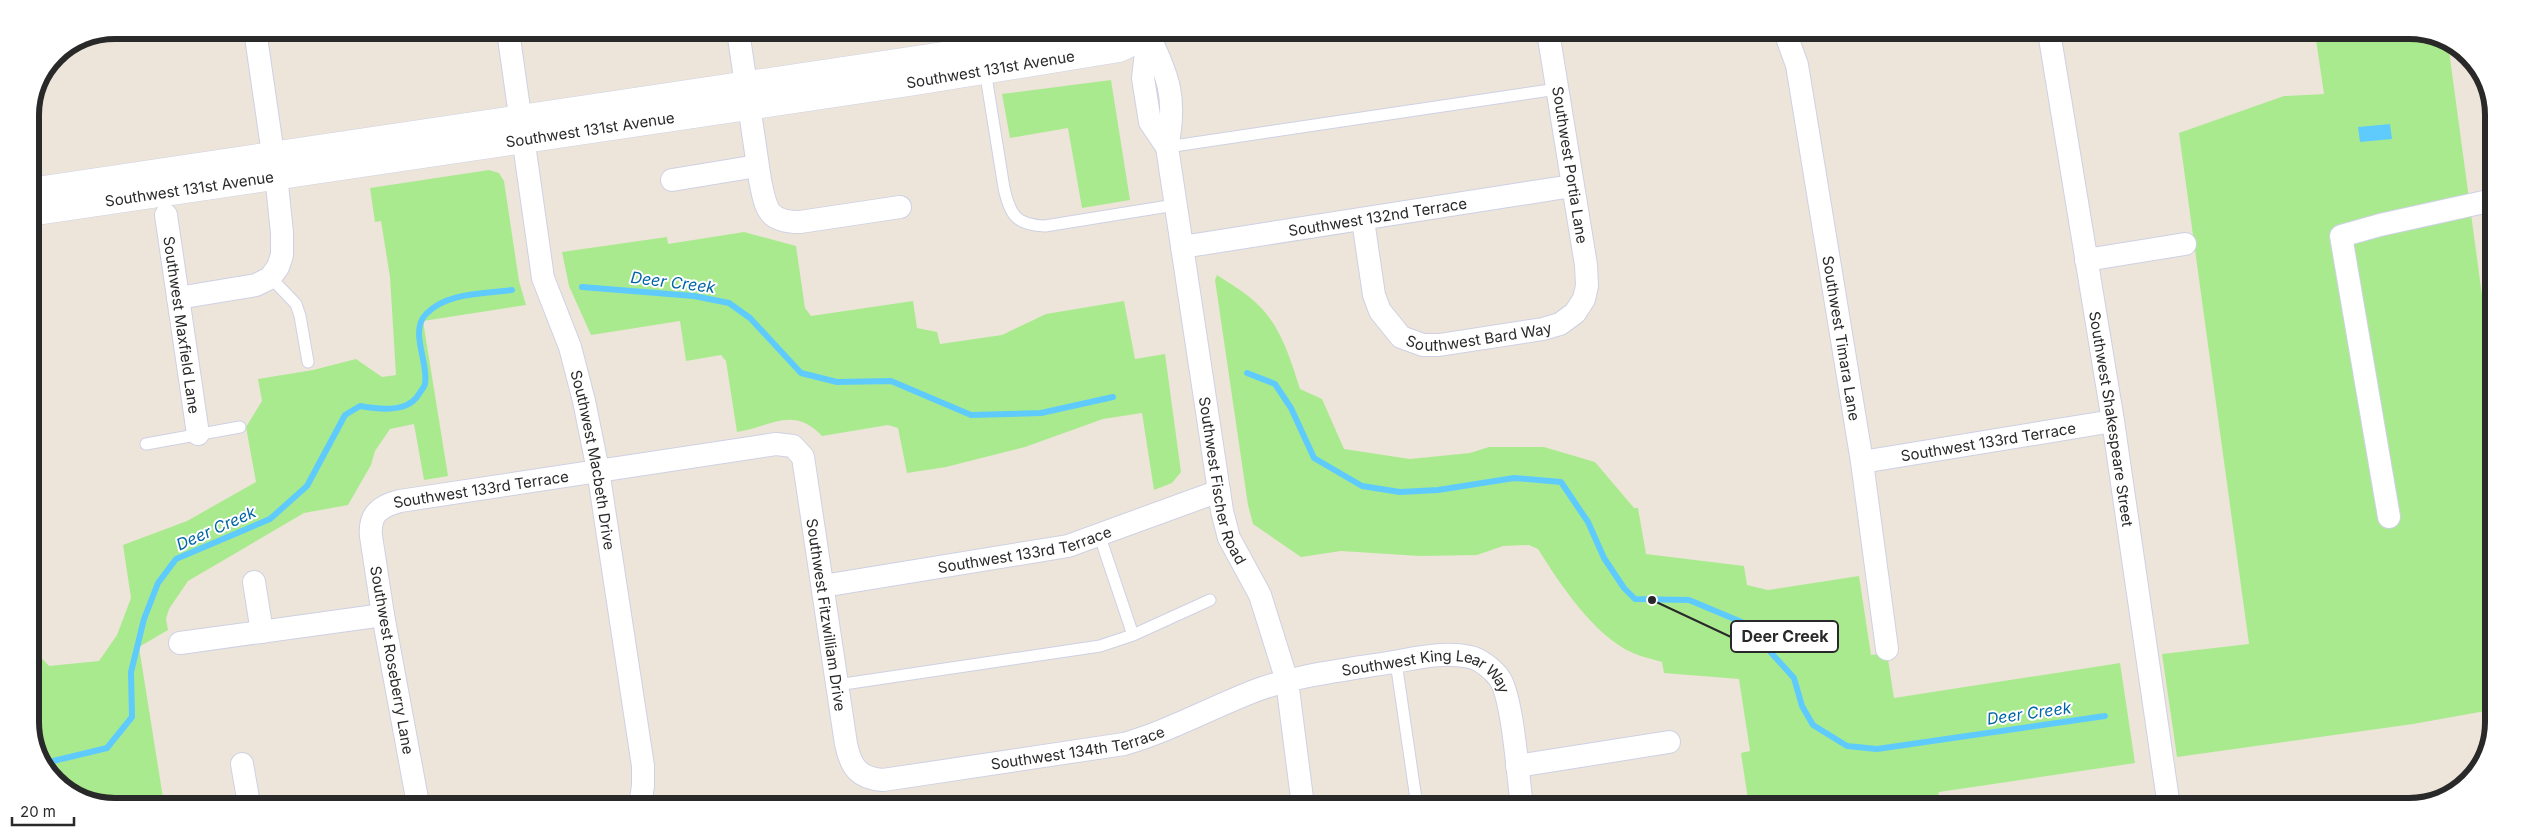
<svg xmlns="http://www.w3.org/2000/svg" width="2524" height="837" font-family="Inter,sans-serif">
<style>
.green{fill:#aaea8f}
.water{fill:#5fcbfc}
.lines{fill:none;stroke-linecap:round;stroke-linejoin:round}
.stream{stroke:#5fcbfc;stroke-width:6}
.service-casing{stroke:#ced1e4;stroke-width:13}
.minor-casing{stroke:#ced1e4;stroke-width:24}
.tertiary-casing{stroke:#ced1e4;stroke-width:29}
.service{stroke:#fff;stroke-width:11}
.minor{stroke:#fff;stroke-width:22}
.tertiary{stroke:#fff;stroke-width:28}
.labels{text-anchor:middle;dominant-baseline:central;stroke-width:4;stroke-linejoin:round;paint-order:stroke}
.street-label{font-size:15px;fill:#292929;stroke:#fff}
.water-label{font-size:16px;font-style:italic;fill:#0065a6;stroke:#fff}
.rim{fill:none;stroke:#292929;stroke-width:6}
.leader{fill:none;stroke:#292929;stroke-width:2}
.callout-dot{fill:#292929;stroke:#fff;stroke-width:2}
.callout{fill:#fff;stroke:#292929;stroke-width:2}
.callout-label{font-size:16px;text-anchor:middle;font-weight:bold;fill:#292929}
</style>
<rect width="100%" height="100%" fill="#ede5d9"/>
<!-- green -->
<path class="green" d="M2315,33H2431L2448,43L2493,377L2491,710L2413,724L2177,757L2162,654L2249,644L2179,133L2284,96L2324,94Z
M1111,80L1130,200L1082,208L1068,128L1010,138L1002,94Z
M489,170L499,173L504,181L519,281L526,305L423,321L448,476L424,480L414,424L390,429L375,451L371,465L348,505L304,513L188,581L169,609L166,619L168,630L139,647L164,804H93L51,778L30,728V646L49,666L99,661L117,635L131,598L123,545L187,521L256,482L246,427L262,401L258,379L313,370L356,359L382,377L396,375L390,277L381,221L375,222L370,188Z
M744,232L796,246L805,308L811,316L913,301L917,328L937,332L940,344L1002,335L1046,314L1124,301L1135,359L1165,354L1181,472L1172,483L1154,490L1142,413L1103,419L1025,447L946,467L907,473L898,428L888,425L822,436C793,405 771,427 737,432L726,361L721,355L686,361L680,321L591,335L569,286L562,252L667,237L668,244Z
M1217,275C1229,283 1243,291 1254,301C1280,323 1290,358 1300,389L1322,399L1344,449L1410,459L1470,453L1489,447H1544L1595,462L1634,508H1638L1646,554L1744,566L1747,585L1768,590L1859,576L1871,655L1887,653L1894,698L2120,663L2135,763L1939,792L1935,806L1921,805L1749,806L1741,753L1750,751L1739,679L1664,673L1662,662C1653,659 1642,657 1633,653C1594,636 1560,584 1538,549L1529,545L1503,546L1477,555L1420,556L1341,551L1301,557L1253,524L1248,505L1215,280Z"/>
<!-- water -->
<path class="water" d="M2390,124L2392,139L2360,142L2358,127Z"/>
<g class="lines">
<!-- stream -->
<path class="stream" d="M582,287L694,296L729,303L750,318L801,373L837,382L891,381L971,415L1041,413L1113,397
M1247,373L1275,384L1291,408L1314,458L1362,486L1400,492L1438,490L1514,478L1561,482L1588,522L1604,558L1624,588L1635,599L1689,600L1744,623L1794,678L1802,706L1813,725L1847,746L1877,749L2105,716
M45,763L107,748L132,717L131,672L144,619L158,583L176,559L270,519L307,486L345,415L360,406C377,409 405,413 417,397C419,393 424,388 425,384C429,363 409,331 426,314C447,292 483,294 512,290"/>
<!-- service casing -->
<g class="service-casing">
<path id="service" d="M985,70L1004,188C1010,215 1016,225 1045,226L1175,205
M1167,147L1557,89
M270,277L296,304L300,316L308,362
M146,444L240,427
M1099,534L1133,635
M1396,662L1417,806
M837,685L1100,646L1133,635L1210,600"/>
</g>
<!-- minor casing -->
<g class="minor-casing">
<g id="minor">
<path id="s1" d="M508,31L543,278L570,347L584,401L598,470L643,766V786L640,805"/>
<path d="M738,31L760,180C766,209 767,222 800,222L900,207"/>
<path id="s2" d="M1785,32L1797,65L1862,462L1887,649"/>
<path id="s3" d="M2049,32L2113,421L2169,807"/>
<path id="s4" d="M1148,34C1169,77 1177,99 1167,147L1222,511L1229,538L1260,595L1287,681L1303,806"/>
<path d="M1148,35L1143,78L1150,122L1167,147"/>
<path d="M672,180L757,166"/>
<path id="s5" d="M166,215L198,434"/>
<path id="s6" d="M1363,220L1374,295L1380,311L1401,337L1423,345H1439L1543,329L1560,324L1575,313L1584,299L1587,286L1586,265L1548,32"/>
<path id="s7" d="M1182,247L1572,186"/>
<path d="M2086,260L2185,244"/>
<path d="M178,298L256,285L270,278L278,267L282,255V233L276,175L255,30"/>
<path id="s8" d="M1862,462L2113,421"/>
<path d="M2389,517L2341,236L2380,225L2493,200"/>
<path d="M254,582L262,632"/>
<path id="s9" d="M823,586L1068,546L1219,491"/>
<path d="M180,643L383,615"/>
<path d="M242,764L249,804"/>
<path d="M1517,766L1669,742"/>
<path id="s10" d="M418,804L383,615L371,536C369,514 380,506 400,501L776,444L793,446L803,457L846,744C851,768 859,778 883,780L1124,744C1170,731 1212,707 1257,690C1299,675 1343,670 1387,663C1414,659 1442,651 1470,657C1480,659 1494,670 1500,679C1513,700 1518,778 1522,806"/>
</g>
</g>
<!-- tertiary casing -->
<g class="tertiary-casing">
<g id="tertiary">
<path d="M30,192L1058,39"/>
<path id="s11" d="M30,212L916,81L1119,48L1148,34"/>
</g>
</g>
<!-- service -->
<use href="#service" class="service"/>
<!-- minor -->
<use href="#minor" class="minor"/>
<!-- tertiary -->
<use href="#tertiary" class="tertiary"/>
</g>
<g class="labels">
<!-- street labels -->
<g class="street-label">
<text stroke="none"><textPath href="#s11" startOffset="971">Southwest 131st Avenue</textPath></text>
<text stroke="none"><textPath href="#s11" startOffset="566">Southwest 131st Avenue</textPath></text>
<text transform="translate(1570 165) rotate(81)">Southwest Portia Lane</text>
<text stroke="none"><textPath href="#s11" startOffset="161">Southwest 131st Avenue</textPath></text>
<text stroke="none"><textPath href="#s7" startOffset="198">Southwest 132nd Terrace</textPath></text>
<text stroke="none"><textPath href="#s5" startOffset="111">Southwest Maxfield Lane</textPath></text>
<text stroke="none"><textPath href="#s6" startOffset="206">Southwest Bard Way</textPath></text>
<text stroke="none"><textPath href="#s2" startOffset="312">Southwest Timara Lane</textPath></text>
<text stroke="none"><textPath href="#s3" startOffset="392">Southwest Shakespeare Street</textPath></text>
<text stroke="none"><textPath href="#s8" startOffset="128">Southwest 133rd Terrace</textPath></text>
<text stroke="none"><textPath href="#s1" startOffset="439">Southwest Macbeth Drive</textPath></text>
<text stroke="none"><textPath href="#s4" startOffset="456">Southwest Fischer Road</textPath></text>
<text stroke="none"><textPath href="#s10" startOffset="405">Southwest 133rd Terrace</textPath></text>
<text stroke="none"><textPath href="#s9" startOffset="205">Southwest 133rd Terrace</textPath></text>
<text stroke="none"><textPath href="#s10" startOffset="895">Southwest Fitzwilliam Drive</textPath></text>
<text transform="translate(392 660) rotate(80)">Southwest Roseberry Lane</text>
<text stroke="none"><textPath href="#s10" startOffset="1648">Southwest King Lear Way</textPath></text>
<text stroke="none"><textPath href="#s10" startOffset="1280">Southwest 134th Terrace</textPath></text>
</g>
<!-- water labels -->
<g class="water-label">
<text transform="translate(673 282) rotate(7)">Deer Creek</text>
<text transform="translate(216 528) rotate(-24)">Deer Creek</text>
<text transform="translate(2029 713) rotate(-8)">Deer Creek</text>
</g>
</g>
<!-- crop -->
<path d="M0 0H2524V837H0ZM115 39H2409A76 76 0 0 1 2485 115V722A76 76 0 0 1 2409 798H115A76 76 0 0 1 39 722V115A76 76 0 0 1 115 39Z" fill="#fff" fill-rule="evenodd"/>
<path class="rim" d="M115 39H2409A76 76 0 0 1 2485 115V722A76 76 0 0 1 2409 798H115A76 76 0 0 1 39 722V115A76 76 0 0 1 115 39Z"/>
<!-- callouts -->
<path class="leader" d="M1652 600L1731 637"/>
<circle class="callout-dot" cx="1652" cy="600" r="5"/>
<rect class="callout" x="1731" y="621" width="107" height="31" rx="5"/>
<g class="callout-label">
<text x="1785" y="642">Deer Creek</text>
</g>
<!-- scale -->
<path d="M12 817v8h62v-8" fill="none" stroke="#292929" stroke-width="2.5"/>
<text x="20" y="817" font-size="15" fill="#292929" stroke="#ffffff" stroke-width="4" paint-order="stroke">20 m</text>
</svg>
